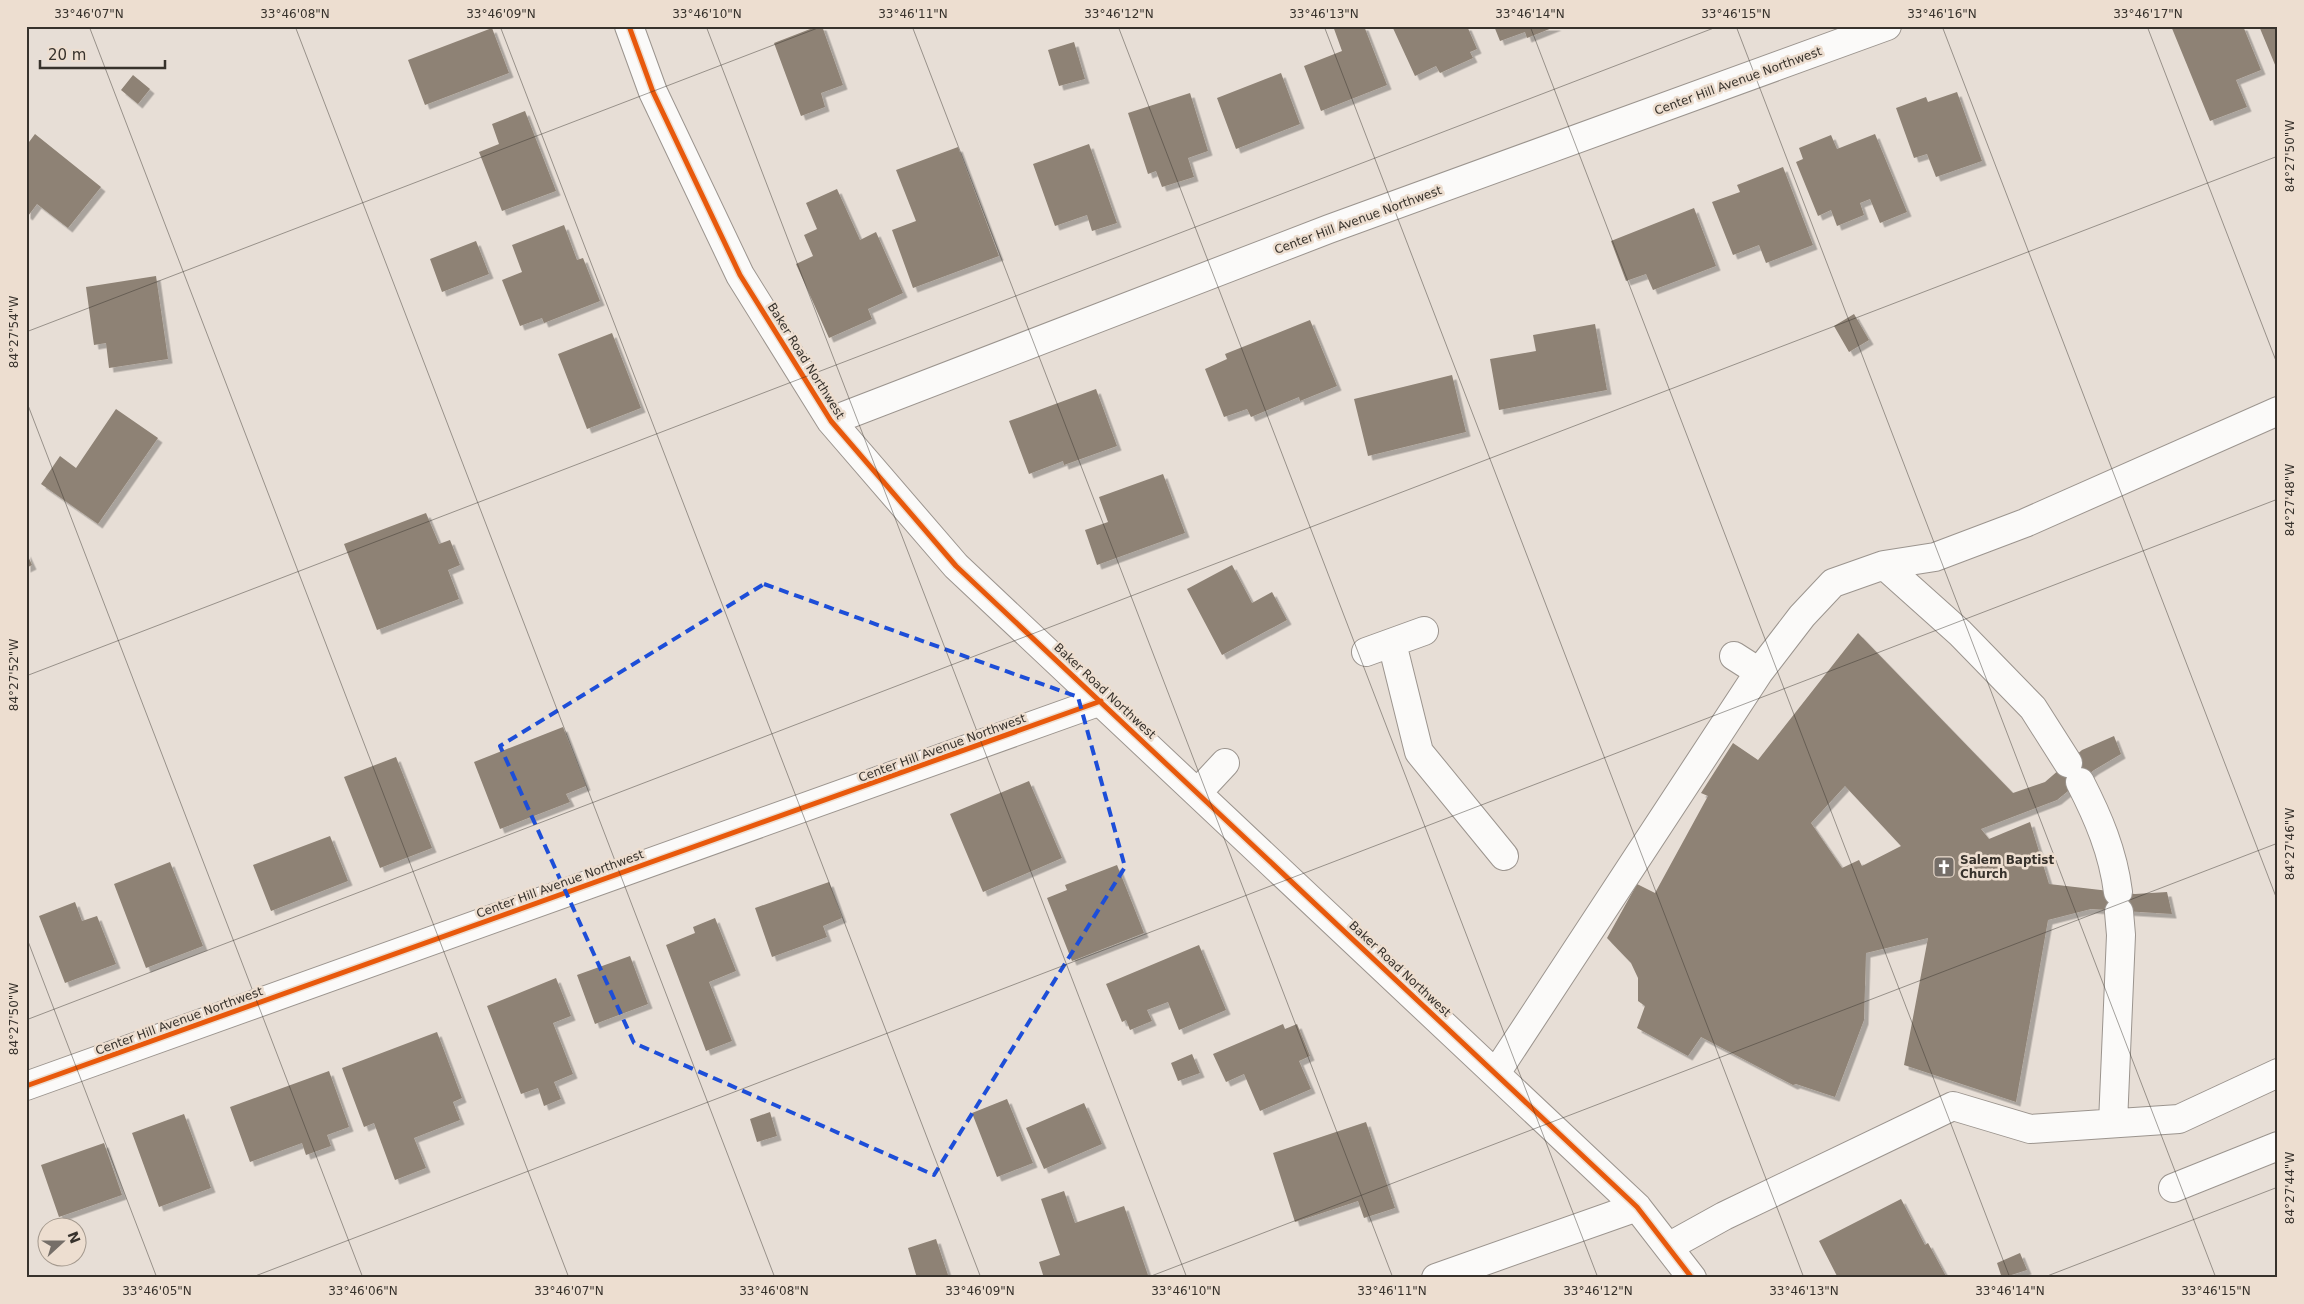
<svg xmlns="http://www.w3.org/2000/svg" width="2304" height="1304" font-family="'DejaVu Sans',sans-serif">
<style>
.building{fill:#8e8275;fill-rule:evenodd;filter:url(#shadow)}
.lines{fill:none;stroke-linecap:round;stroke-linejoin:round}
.minor-casing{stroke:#9b948e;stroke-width:30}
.minor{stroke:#fbfaf9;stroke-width:28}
.cycleway-casing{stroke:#edded0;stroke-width:8}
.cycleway{stroke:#e8590c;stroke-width:5}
.marked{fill:none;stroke:#1d4ed8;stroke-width:4;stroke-dasharray:10 6;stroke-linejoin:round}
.ticks{fill:none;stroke:#37322c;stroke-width:1;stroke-opacity:0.45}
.labels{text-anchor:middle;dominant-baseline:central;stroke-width:5;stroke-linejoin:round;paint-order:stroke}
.street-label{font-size:12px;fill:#37322c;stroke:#edded0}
.poi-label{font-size:12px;font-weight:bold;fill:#37322c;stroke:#edded0;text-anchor:start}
.neatline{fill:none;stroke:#37322c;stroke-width:2}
.ticks-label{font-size:12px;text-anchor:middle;fill:#37322c}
</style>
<defs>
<filter id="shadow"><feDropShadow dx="4.5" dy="4.5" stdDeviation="0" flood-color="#0004"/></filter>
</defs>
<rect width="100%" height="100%" fill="#e7ded6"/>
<!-- building -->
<path class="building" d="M818,26H822L843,85L821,93L825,107L801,116L774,43Z
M1333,26H1364L1387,85L1321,111L1304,66L1342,51Z
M1392,26H1467L1477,49L1470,52L1473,58L1440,73L1436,66L1415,76Z
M1494,26H1557L1527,38L1525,32L1500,41Z
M2171,26H2243L2261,70L2236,80L2247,107L2210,121Z
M2259,26H2278V72Z
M492,28L509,73L425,105L408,60Z
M1074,42L1085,79L1059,86L1048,50Z
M1281,73L1300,124L1236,149L1217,98Z
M133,75L150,89L138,104L121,90Z
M1957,92L1982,161L1936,177L1927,154L1914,158L1896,108L1926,97L1928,102Z
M1190,93L1208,151L1188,158L1194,177L1162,187L1156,171L1148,174L1128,113Z
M525,111L556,191L502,211L479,152L499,144L492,124Z
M35,134L101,187L68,228L37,204L28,216L26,214V146Z
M1875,134L1907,212L1880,223L1870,199L1860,203L1864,215L1837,226L1831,210L1818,216L1796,162L1803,159L1799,148L1831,135L1837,149Z
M1089,144L1117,223L1092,231L1087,215L1055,226L1033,164Z
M958,147L999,256L913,288L892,230L916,221L896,170Z
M1783,167L1813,245L1766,263L1759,245L1733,255L1712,202L1740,192L1737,185Z
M837,189L860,240L876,232L903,293L868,309L872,319L829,338L796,264L813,256L804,235L817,229L806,203Z
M1694,208L1716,266L1653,290L1646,274L1626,281L1611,241Z
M564,225L577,260L583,258L600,301L544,323L542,318L520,326L502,280L522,272L512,245Z
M476,241L489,274L442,292L430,259Z
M156,276L168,359L109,368L106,343L94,345L86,287Z
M1854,314L1869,340L1849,352L1834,326Z
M1310,320L1337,386L1300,401L1299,397L1251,417L1247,409L1224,417L1205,369L1227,359L1225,354Z
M1595,324L1607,390L1499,410L1490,359L1536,351L1533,335Z
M612,333L641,408L587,429L558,354Z
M1452,375L1466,432L1368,456L1354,399Z
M1096,389L1117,446L1064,465L1063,461L1029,474L1009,421Z
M116,409L158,438L98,524L41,484L60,456L76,468Z
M1163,474L1185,533L1097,565L1085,530L1108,522L1099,497Z
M426,513L439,544L450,540L460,565L448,570L459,599L377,630L344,544Z
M26,552L32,565L26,568Z
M1232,565L1252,603L1272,592L1287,620L1222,655L1187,589Z
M1858,633L2013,793L2045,782L2082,750L2114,736L2121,754L2094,770L2057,800L1981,829L1989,839L2030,822L2049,884L2135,894L2167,892L2172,914L2091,909L2048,920L2016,1102L1904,1065L1928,938L1866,953L1864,1020L1835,1097L1796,1084L1793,1085L1701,1037L1688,1056L1637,1028L1645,1006L1638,1001V978L1631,963L1607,938L1637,884L1655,893L1708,796L1701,793L1733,743L1758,760ZM1845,786L1901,846L1862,866L1859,860L1842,868L1811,823Z
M563,727L586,786L566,794L570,802L500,829L474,762Z
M396,757L432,848L380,868L344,777Z
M1029,781L1062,858L983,892L950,814Z
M330,836L348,881L271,911L253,865Z
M170,862L203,946L146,968L114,884Z
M1117,865L1144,933L1072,961L1047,898L1067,890L1065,885Z
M829,882L842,918L823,926L827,937L772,957L755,908Z
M75,902L82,921L97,916L116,964L65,983L39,916Z
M715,918L736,971L709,982L732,1041L706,1051L666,945L695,933L693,927Z
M1199,945L1226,1010L1179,1030L1168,1002L1147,1010L1152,1021L1130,1030L1126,1020L1122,1022L1106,984Z
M630,956L648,1004L595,1024L577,975Z
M556,978L571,1016L553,1023L573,1074L554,1082L561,1099L544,1106L538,1088L521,1094L487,1006Z
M1283,1024L1285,1029L1297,1024L1310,1056L1299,1061L1311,1089L1260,1111L1244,1074L1226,1082L1213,1054Z
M437,1032L462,1098L453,1102L460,1120L414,1138L426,1168L395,1180L374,1123L364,1127L342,1068Z
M1192,1054L1200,1073L1178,1081L1171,1063Z
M329,1071L349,1127L327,1135L331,1146L306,1155L302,1143L250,1162L230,1107Z
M1007,1099L1033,1163L997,1177L972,1113Z
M1084,1103L1102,1144L1044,1169L1026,1128Z
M770,1112L777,1136L757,1142L750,1119Z
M184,1114L211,1188L159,1207L132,1133Z
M1366,1122L1395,1208L1364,1218L1358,1201L1295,1222L1273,1153Z
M104,1143L122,1195L59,1217L41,1165Z
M1064,1191L1075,1223L1124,1206L1149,1278H1044L1039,1262L1060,1255L1041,1199Z
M1901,1199L1925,1245L1928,1243L1947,1278H1838L1819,1241Z
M936,1239L949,1278H917L908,1248Z
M2020,1253L2027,1270L2002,1278L1997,1263Z"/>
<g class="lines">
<!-- minor casing -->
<g class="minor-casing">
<path id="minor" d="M629,26L653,92L740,275L831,421L956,566L1637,1207L1692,1278
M831,421L1329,229L1887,26
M1884,565L1960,633L2033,708L2068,763
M1392,643L1419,752L1504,856
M1366,652L1424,631
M1734,656L1759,672L1802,616L1833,583L1884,565L1935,557L2025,523L2278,411
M2080,782C2098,817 2113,852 2118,892
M1198,792L1225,763
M1496,1073L1759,672
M26,1086L1101,701
M2113,1123L2121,935L2119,912
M2173,1188L2278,1146
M1668,1247L1724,1216L1953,1106L2030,1129L2179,1119L2278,1073
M1436,1278L1637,1207"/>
</g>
<!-- minor -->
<use href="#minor" class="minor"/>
<!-- cycleway casing -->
<g class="cycleway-casing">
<path id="cycleway" d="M629,26L653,92L740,275L831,421L956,566L1637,1207L1692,1278
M26,1086L1101,701"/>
</g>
<!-- cycleway -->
<use href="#cycleway" class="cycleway"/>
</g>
<!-- marked area -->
<path class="marked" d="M764,584L1078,697L1125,867L934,1175L634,1043L500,746Z"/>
<!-- ticks -->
<path class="ticks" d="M89,26L569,1278M295,26L775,1278M500,26L981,1278M706,26L1187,1278M912,26L1393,1278M1118,26L1598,1278M1324,26L1804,1278M1530,26L2010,1278M1736,26L2216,1278M1942,26L2278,902M2147,26L2278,366M26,332L823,26M26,400L363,1278M26,676L1719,26M26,936L157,1278M26,1020L2278,156M250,1278L2278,499M1146,1278L2278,843M2042,1278L2278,1187"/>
<!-- icons -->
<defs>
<g id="church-square" transform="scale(1.125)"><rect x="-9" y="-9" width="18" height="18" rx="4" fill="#756e68" stroke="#edded0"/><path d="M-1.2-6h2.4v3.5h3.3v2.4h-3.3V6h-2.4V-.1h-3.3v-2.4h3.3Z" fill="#fff"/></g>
</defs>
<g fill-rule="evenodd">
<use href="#church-square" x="1944" y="867"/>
</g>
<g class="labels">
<!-- street labels -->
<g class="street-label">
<text transform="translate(1738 81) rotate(-20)">Center Hill Avenue Northwest</text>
<text transform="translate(1358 220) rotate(-20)">Center Hill Avenue Northwest</text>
<text transform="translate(806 361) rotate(58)">Baker Road Northwest</text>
<text transform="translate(1105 691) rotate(43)">Baker Road Northwest</text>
<text transform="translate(942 748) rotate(-20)">Center Hill Avenue Northwest</text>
<text transform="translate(560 884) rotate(-20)">Center Hill Avenue Northwest</text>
<text transform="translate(1400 969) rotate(43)">Baker Road Northwest</text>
<text transform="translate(179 1021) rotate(-20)">Center Hill Avenue Northwest</text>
</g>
<!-- poi labels -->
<g class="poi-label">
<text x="1960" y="860">Salem Baptist<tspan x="1960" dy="14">Church</tspan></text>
</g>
</g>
<!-- border -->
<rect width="2304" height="1304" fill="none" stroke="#edded0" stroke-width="55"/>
<!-- north arrow -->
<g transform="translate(62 1242) rotate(69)"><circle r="24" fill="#edded0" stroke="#a4998e"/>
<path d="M0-4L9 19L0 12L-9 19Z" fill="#756e68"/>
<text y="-8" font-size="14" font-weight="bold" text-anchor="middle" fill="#37322c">N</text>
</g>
<!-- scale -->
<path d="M40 60v8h125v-8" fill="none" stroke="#37322c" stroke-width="2.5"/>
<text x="48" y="60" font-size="15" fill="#37322c" stroke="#edded0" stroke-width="4" paint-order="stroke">20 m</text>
<rect x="28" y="28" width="2248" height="1248" class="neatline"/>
<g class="ticks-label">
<text x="89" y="18">33°46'07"N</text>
<text x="295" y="18">33°46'08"N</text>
<text x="501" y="18">33°46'09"N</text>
<text x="707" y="18">33°46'10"N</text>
<text x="913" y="18">33°46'11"N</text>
<text x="1119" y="18">33°46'12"N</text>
<text x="1324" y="18">33°46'13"N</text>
<text x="1530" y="18">33°46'14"N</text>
<text x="1736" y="18">33°46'15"N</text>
<text x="1942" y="18">33°46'16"N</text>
<text x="2148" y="18">33°46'17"N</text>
<text transform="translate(2290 156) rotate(-90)" y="4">84°27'50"W</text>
<text transform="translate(14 332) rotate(-90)" y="4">84°27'54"W</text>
<text transform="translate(2290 500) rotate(-90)" y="4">84°27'48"W</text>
<text transform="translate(14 675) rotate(-90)" y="4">84°27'52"W</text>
<text transform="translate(2290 844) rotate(-90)" y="4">84°27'46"W</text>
<text transform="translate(14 1019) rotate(-90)" y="4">84°27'50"W</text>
<text transform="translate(2290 1188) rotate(-90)" y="4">84°27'44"W</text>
<text x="157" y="1295">33°46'05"N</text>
<text x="363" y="1295">33°46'06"N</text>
<text x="569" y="1295">33°46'07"N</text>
<text x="774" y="1295">33°46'08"N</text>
<text x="980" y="1295">33°46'09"N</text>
<text x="1186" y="1295">33°46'10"N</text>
<text x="1392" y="1295">33°46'11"N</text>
<text x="1598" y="1295">33°46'12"N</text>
<text x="1804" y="1295">33°46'13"N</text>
<text x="2010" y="1295">33°46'14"N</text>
<text x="2216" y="1295">33°46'15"N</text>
</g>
</svg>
